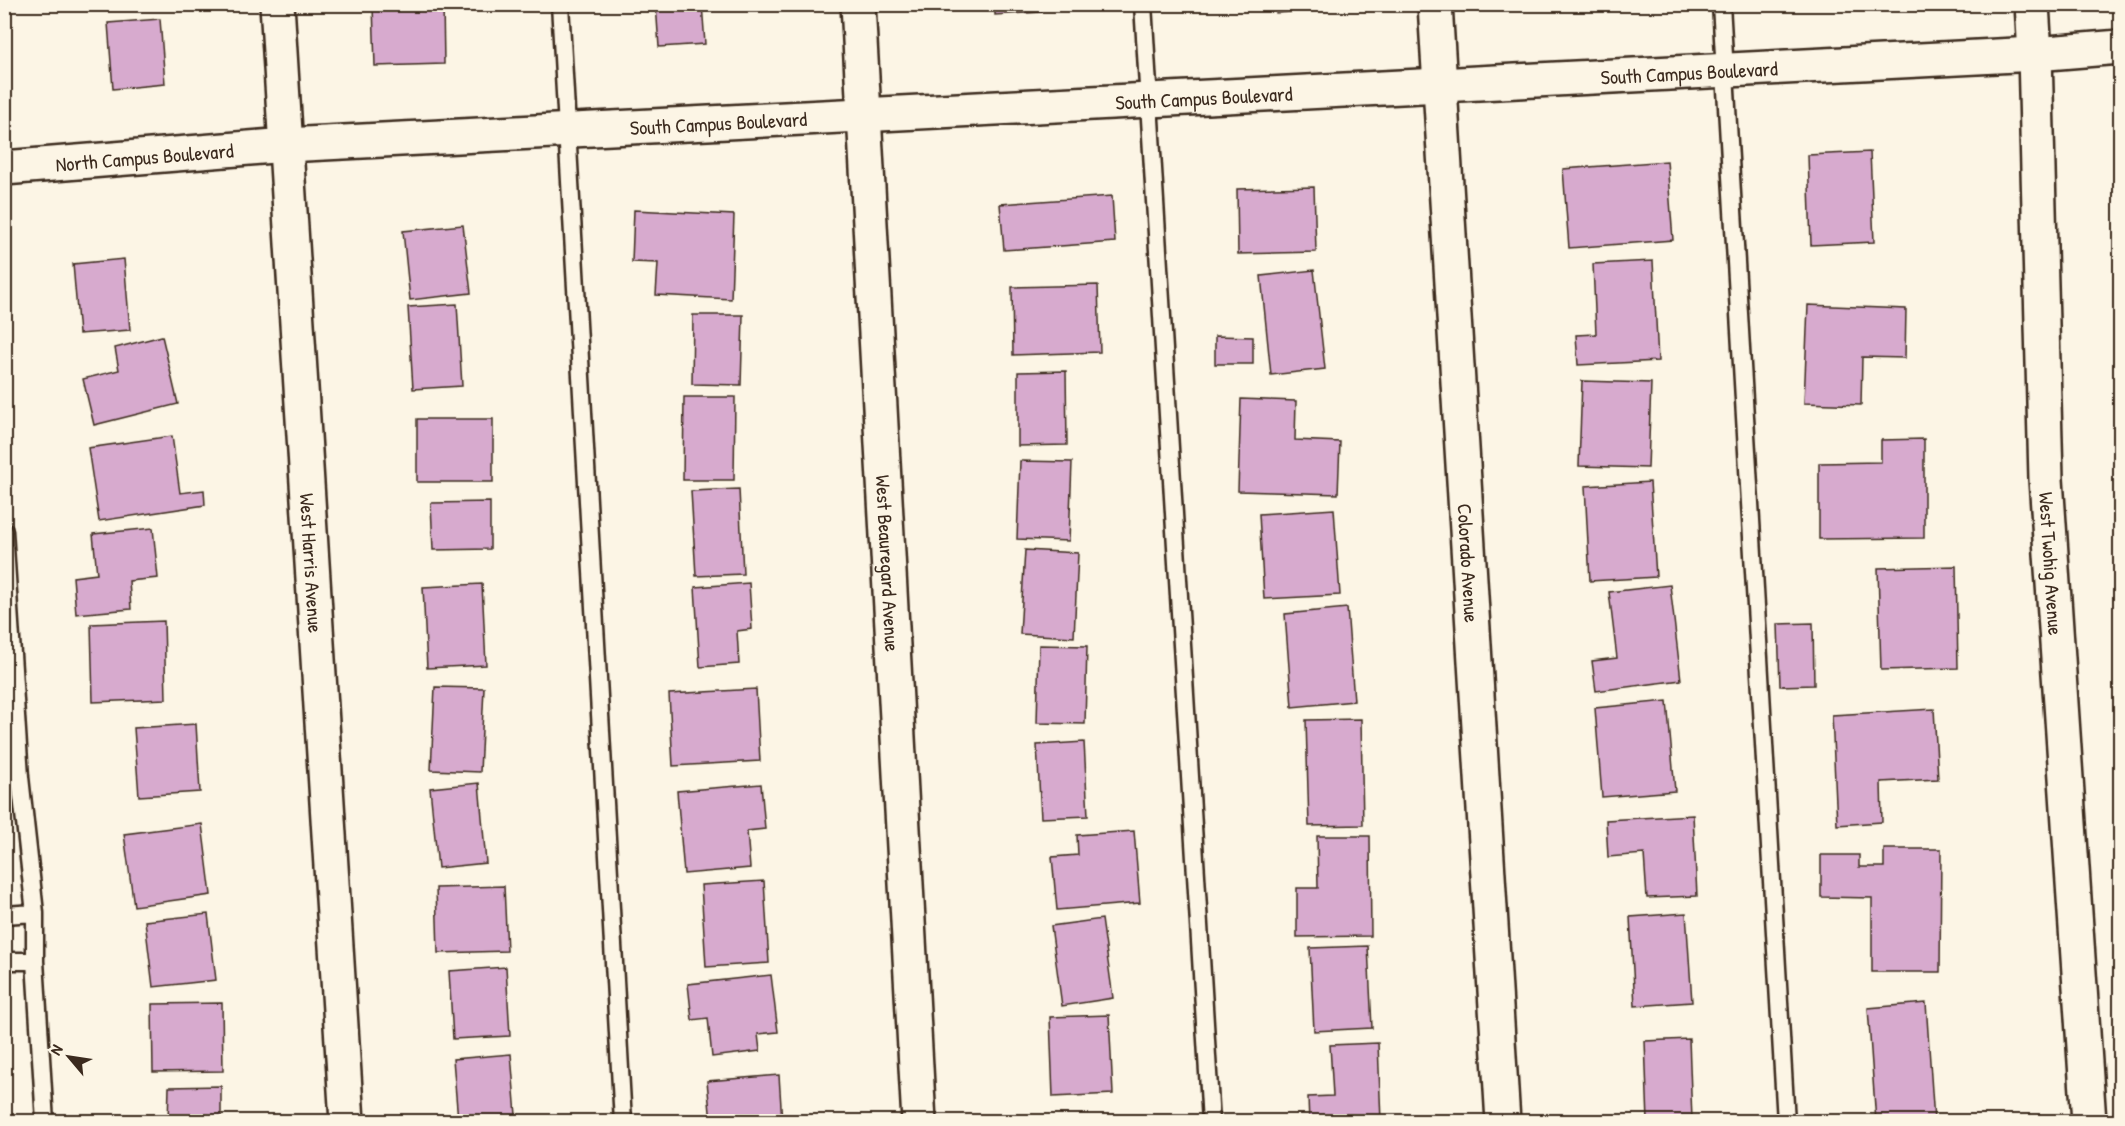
<svg xmlns="http://www.w3.org/2000/svg" width="2125" height="1126" font-family="'Patrick Hand',sans-serif">
<style>
.building{fill:#d7aace;stroke:#3b2a1e;stroke-width:1.5}
.lines{fill:none;stroke-linecap:round;stroke-linejoin:round}
.lane-casing{stroke:#3b2a1e;stroke-width:21}
.street-casing{stroke:#3b2a1e;stroke-width:38}
.secondary-casing{stroke:#3b2a1e;stroke-width:38}
.lane{stroke:#fcf5e5;stroke-width:16}
.street{stroke:#fcf5e5;stroke-width:33}
.secondary{stroke:#fcf5e5;stroke-width:33}
.labels{text-anchor:middle;dominant-baseline:central;stroke-width:4.5;stroke-linejoin:round;paint-order:stroke}
.street-label{font-size:20px;fill:#3b2a1e;stroke:#fcf5e5}
</style>
<rect width="100%" height="100%" fill="#fcf5e5"/>
<filter id="ink" filterUnits="userSpaceOnUse"><feTurbulence type="fractalNoise" baseFrequency=".0167" numOctaves="2"/><feDisplacementMap in="SourceGraphic" scale="12" xChannelSelector="R" yChannelSelector="G"/><feConvolveMatrix kernelMatrix="1 2 1 2 8 2 1 2 1" color-interpolation-filters="sRGB"/></filter>
<g filter="url(#ink)">
<!-- building -->
<path class="building" d="M79,4H145L79,6Z
M443,4L444,64L375,66L373,6Z
M656,4H702L705,44L659,47Z
M995,4H1041L1042,12L995,15Z
M1275,4H1324L1325,10L1276,13Z
M160,19L165,84L113,89L108,23Z
M1870,152L1874,242L1811,245L1808,155Z
M1667,161L1673,240L1569,248L1563,169Z
M1314,187L1316,252L1238,254L1237,189Z
M1112,196L1115,242L1004,250L1000,204Z
M634,210L734,215L731,299L656,295L658,263L632,262Z
M463,225L471,293L410,300L403,231Z
M124,259L130,330L79,334L73,264Z
M1653,261L1658,361L1578,365L1576,335L1596,334L1593,264Z
M1314,270L1325,369L1271,375L1261,276Z
M1098,285L1100,352L1013,355L1012,287Z
M457,304L462,386L413,389L408,307Z
M1808,305L1906,309L1905,358L1862,357L1861,405L1804,403Z
M693,315H743L741,385L692,384Z
M162,336L178,404L94,425L83,379L119,370L115,348Z
M1215,336L1253,337V364H1215Z
M1066,371L1067,445L1018,446V372Z
M1582,381L1651,383L1648,468L1579,466Z
M684,397H735L734,480H683Z
M1241,399L1296,401L1295,440L1340,442L1338,494L1238,491Z
M417,419H493V482H417Z
M172,436L180,493L204,490L205,505L99,521L88,448Z
M1924,439V538L1819,539V463L1881,462V440Z
M1020,461L1072,462L1069,541L1017,539Z
M1650,482L1656,577L1590,581L1585,486Z
M739,489L743,574L696,576L691,491Z
M490,502V549L433,550L431,503Z
M1334,509L1340,595L1264,599L1259,514Z
M153,528L158,578L129,581L131,609L76,614L73,577L97,574L93,534Z
M1025,550L1078,553L1074,637L1020,634Z
M1956,566L1958,668L1881,670L1878,568Z
M749,583L752,629L737,631L739,664L700,667L695,587Z
M482,584L486,665L427,668L423,587Z
M1670,585L1681,680L1596,691L1592,661L1617,658L1609,592Z
M1347,608L1354,701L1292,707L1285,614Z
M164,621L166,699L93,702L91,624Z
M1813,623L1814,685L1780,686L1778,624Z
M1039,645L1087,646L1085,724L1037,723Z
M435,687L484,688L480,772L431,770Z
M756,689L760,761L673,766L669,694Z
M1667,701L1675,791L1602,797L1595,708Z
M1934,709L1938,779L1881,782L1882,822L1837,825L1832,715Z
M1361,719L1363,825L1309,826L1306,720Z
M196,724L200,792L139,796L134,728Z
M1084,742L1088,816L1041,818L1037,745Z
M479,783L486,863L438,868L430,788Z
M761,784L765,829L747,831L750,868L684,874L677,791Z
M1693,815L1697,896L1647,898L1644,854L1608,857L1606,820Z
M202,824L211,895L134,906L124,834Z
M1134,831L1140,903L1057,910L1052,857L1078,855L1077,835Z
M1317,836H1370L1371,936L1297,937V888H1318Z
M1884,849H1941L1940,972H1872V898L1821,897V855H1859V867H1884Z
M764,881L769,963L706,967L701,885Z
M504,886L507,951L438,953L436,888Z
M1686,913L1692,1002L1635,1006L1630,917Z
M208,914L216,980L153,987L145,921Z
M1102,919L1113,998L1062,1006L1051,926Z
M1368,946L1372,1028L1314,1031L1310,948Z
M506,967L510,1036L453,1039L449,971Z
M771,975L778,1032L758,1034L760,1051L712,1057L708,1018L692,1020L688,984Z
M222,1003L223,1071L153,1072L152,1004Z
M1926,1003L1934,1121L1876,1122L1868,1008Z
M1109,1015L1113,1094L1053,1097L1050,1017Z
M1689,1039L1692,1120L1648,1122L1645,1041Z
M1378,1043L1381,1122H1309L1308,1097L1333,1096L1330,1045Z
M511,1054L516,1115L458,1120L453,1059Z
M779,1075L782,1122H711L707,1081Z
M221,1086V1122H168L169,1087Z"/>
<g class="lines">
<!-- lane casing -->
<g class="lane-casing">
<path id="lane" d="M560,4L623,1122
M1143,4L1211,1122
M1721,4L1786,1122
M4,531L20,777L35,913L4,915
M4,961H35V913
M35,961L45,1122"/>
</g>
<!-- street casing -->
<g class="street-casing">
<g id="street">
<path id="s1" d="M277,4L347,1122"/>
<path id="s2" d="M1435,4L1503,1122"/>
<path id="s3" d="M2032,4L2035,54L2046,479L2089,1122"/>
<path id="s4" d="M4,168L286,145L2035,54L2120,47"/>
</g>
</g>
<!-- secondary casing -->
<g class="secondary-casing">
<g id="secondary">
<path id="s5" d="M858,4L919,1122"/>
</g>
</g>
<!-- lane -->
<use href="#lane" class="lane"/>
<!-- street -->
<use href="#street" class="street"/>
<!-- secondary -->
<use href="#secondary" class="secondary"/>
</g>
</g>
<g class="labels">
<!-- street labels -->
<g class="street-label">
<text stroke="none"><textPath href="#s4" startOffset="1688">South Campus Boulevard</textPath></text>
<text stroke="none"><textPath href="#s4" startOffset="1202">South Campus Boulevard</textPath></text>
<text stroke="none"><textPath href="#s4" startOffset="716">South Campus Boulevard</textPath></text>
<text stroke="none"><textPath href="#s4" startOffset="141">North Campus Boulevard</textPath></text>
<text stroke="none"><textPath href="#s1" startOffset="560">West Harris Avenue</textPath></text>
<text stroke="none"><textPath href="#s5" startOffset="560">West Beauregard Avenue</textPath></text>
<text stroke="none"><textPath href="#s2" startOffset="560">Colorado Avenue</textPath></text>
<text stroke="none"><textPath href="#s3" startOffset="560">West Twohig Avenue</textPath></text>
</g>
</g>
<!-- margin -->
<rect width="2125" height="1126" fill="none" stroke="#fcf5e5" stroke-width="24"/>
<rect x="12" y="12" width="2101" height="1102" fill="none" stroke="#3b2a1e" stroke-width="2" filter="url(#ink)"/>
<!-- north arrow -->
<g transform="translate(69 1057) rotate(299)" stroke="#fcf5e5" stroke-width="4.5" paint-order="stroke">
<path d="M0-4.5L10 22L0 15L-10 22Z" fill="#3b2a1e"/>
<text y="-9" font-size="16" font-weight="bold" text-anchor="middle" fill="#3b2a1e">N</text>
</g>
</svg>
